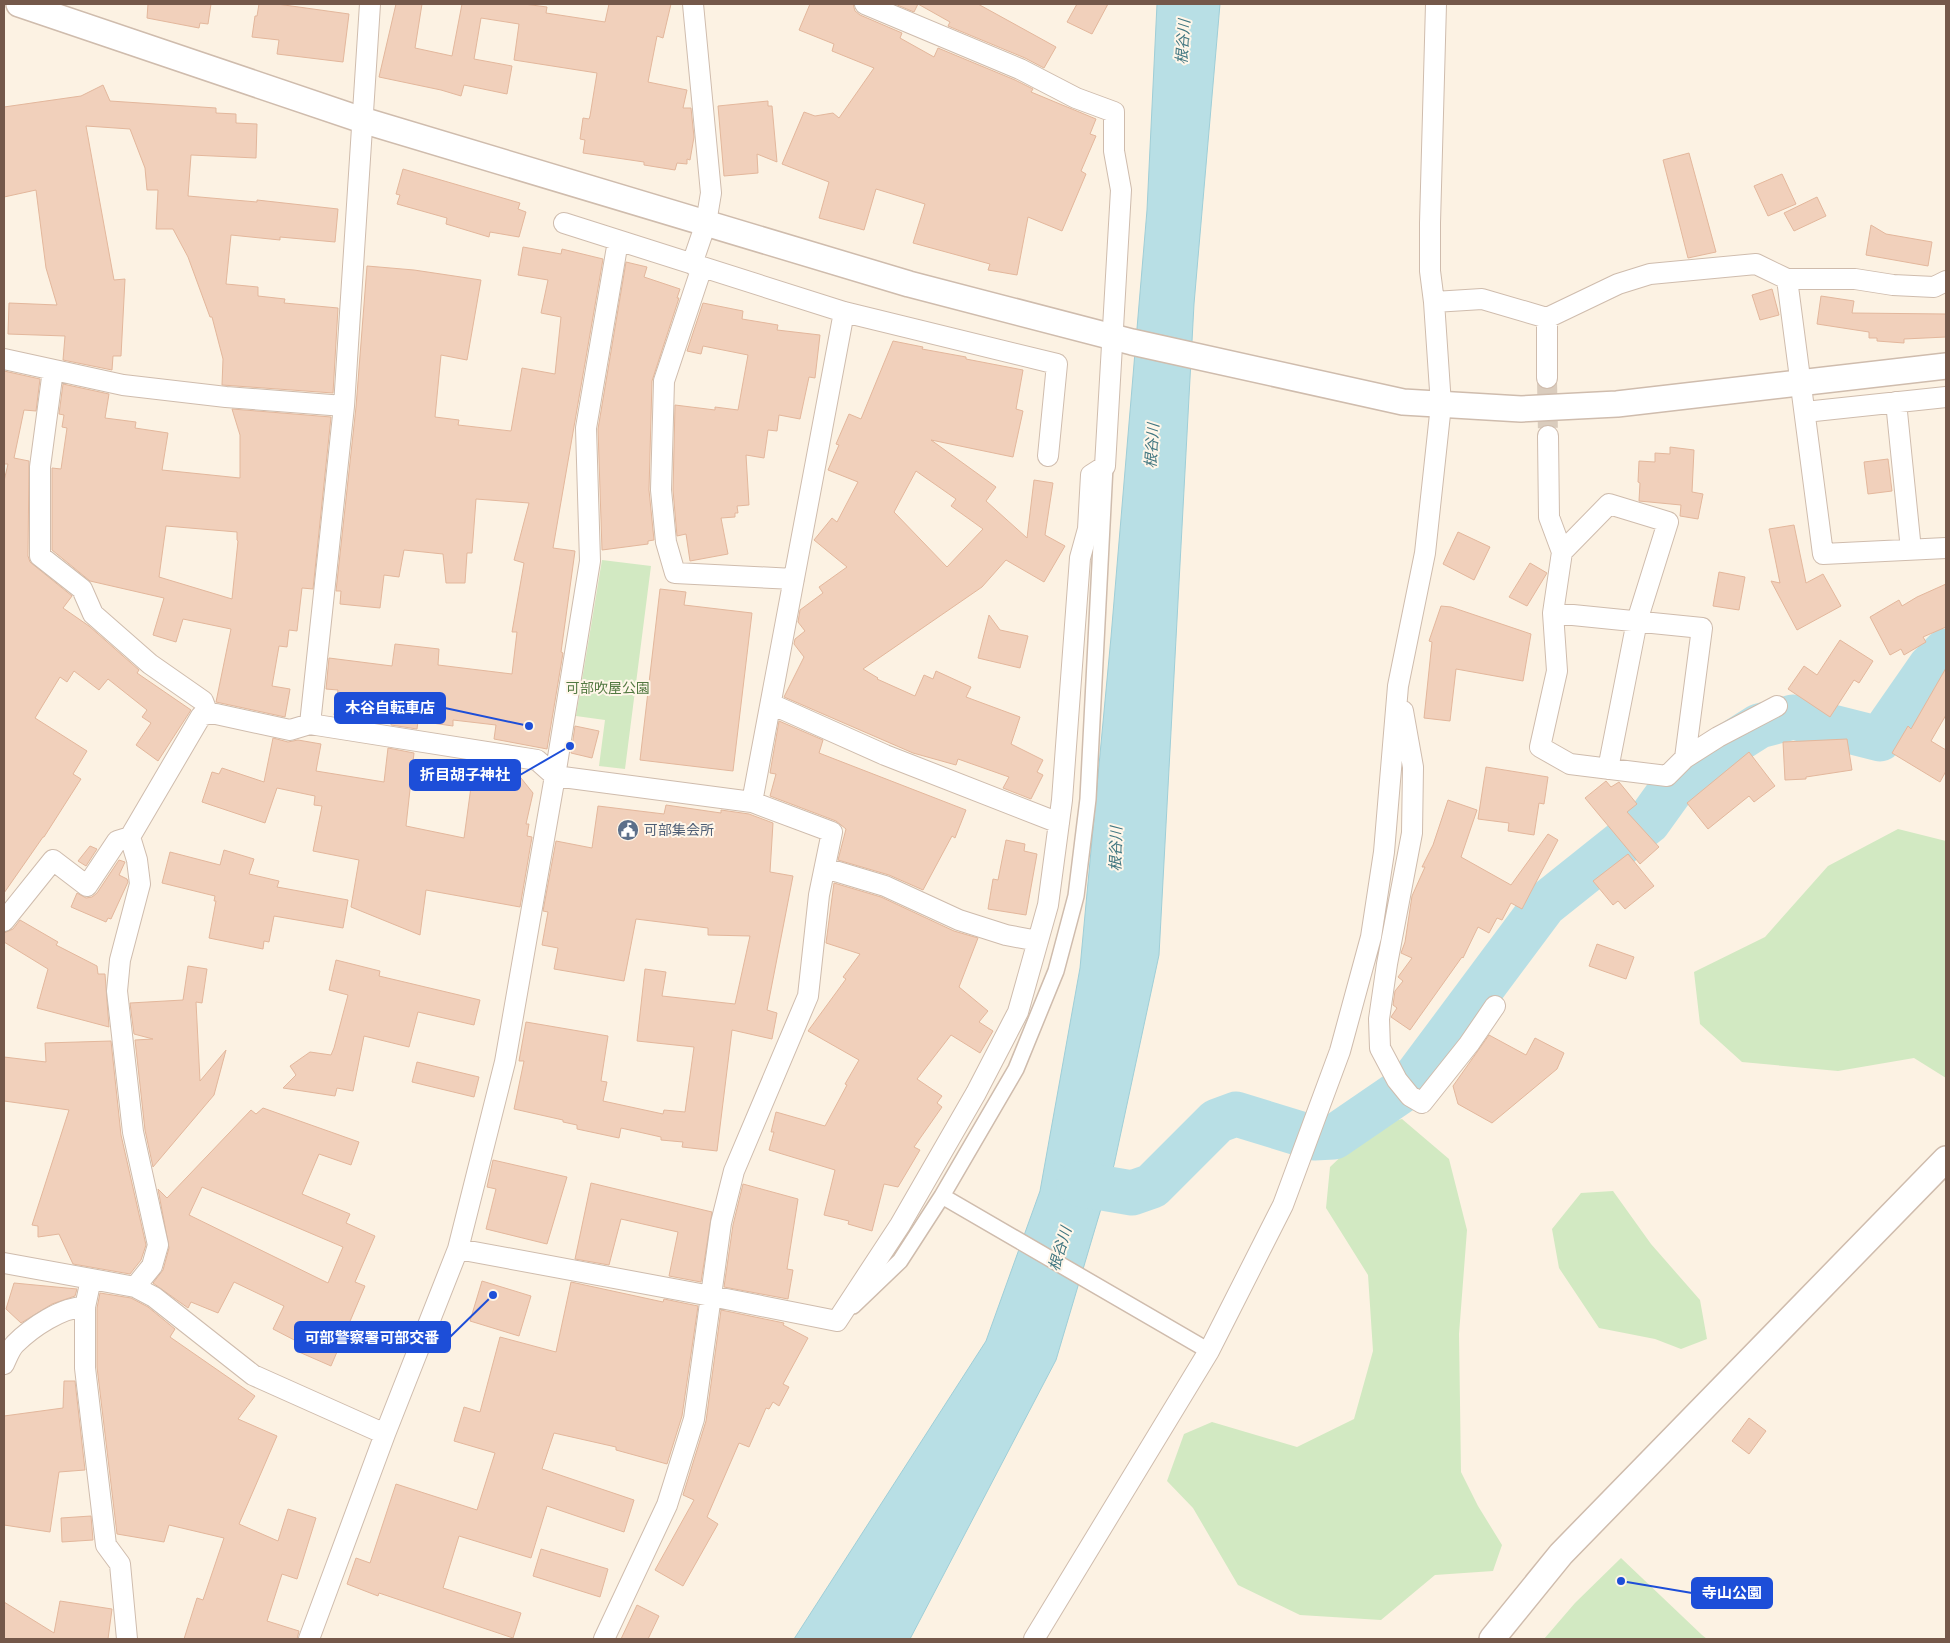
<svg xmlns="http://www.w3.org/2000/svg" width="1950" height="1643" font-family="'DM Sans','Noto Sans JP',sans-serif">
<style>
.green{fill:#d2e9c2}
.water{fill:#b8dfe5;stroke:#9fced7}
.lines{fill:none;stroke-linecap:round;stroke-linejoin:round}
.river{stroke:#b8dfe5;stroke-width:45}
.building{fill:#f1d0bb;stroke:#e3b79c;fill-rule:evenodd}
.minor-tunnel{stroke:#daccbd;stroke-width:20;stroke-dasharray:20 10;stroke-linecap:butt}
.pedestrian-casing{stroke:#cfbcad;stroke-width:18}
.minor-casing{stroke:#cfbcad;stroke-width:22}
.tertiary-casing{stroke:#cfbcad;stroke-width:28}
.pedestrian{stroke:#fff;stroke-width:15}
.minor{stroke:#fff;stroke-width:20}
.tertiary{stroke:#fff;stroke-width:25}
.labels{text-anchor:middle;dominant-baseline:central;stroke-width:4;stroke-linejoin:round;paint-order:stroke}
.park-label{font-size:14px;fill:#537942;stroke:#fff6e9}
.service-label{font-size:14px;fill:#4e5e75;stroke:#fff6e9;text-anchor:start}
.water-label{font-size:15px;font-style:italic;fill:#417680;stroke:#fff6e9}
.leader{fill:none;stroke:#1d4ed8;stroke-width:2}
.callout-dot{fill:#1d4ed8;stroke:#fff6e9;stroke-width:2}
.callout{fill:#1d4ed8;stroke:#1d4ed8;stroke-width:2}
.callout-label{font-size:15px;text-anchor:middle;font-weight:bold;fill:#fff}
</style>
<rect width="100%" height="100%" fill="#fcf2e3"/>
<!-- green -->
<path class="green" d="M602,560L651,566L625,769L599,766L605,720L576,716Z
M1898,829L1946,841V1078L1914,1058L1838,1071L1742,1062L1700,1024L1694,972L1765,937L1828,866Z
M1402,1119L1449,1159L1467,1230L1459,1334L1461,1472L1478,1506L1502,1545L1493,1571L1435,1575L1381,1620L1300,1615L1238,1585L1193,1508L1167,1481L1184,1434L1212,1422L1297,1447L1354,1419L1373,1351L1368,1275L1326,1208L1330,1167L1372,1127Z
M1613,1191L1651,1244L1700,1300L1707,1339L1681,1349L1655,1339L1599,1328L1559,1268L1552,1229L1581,1193Z
M1621,1558L1702,1635L1707,1639H1544L1575,1603Z"/>
<!-- water -->
<path class="water" d="M1157,4H1220L1194,304L1159,955L1114,1165L1056,1360L910,1639H794L986,1341L1040,1191L1080,968L1111,637L1147,210Z"/>
<g class="lines">
<!-- river -->
<path class="river" d="M1079,1184L1132,1193L1152,1186L1217,1121L1236,1114L1314,1138L1334,1137L1410,1085L1544,905L1648,822L1671,790L1710,757L1759,726L1793,717L1880,739L1930,667L1946,651"/>
</g>
<!-- building -->
<path class="building" d="M148,4H211L208,24L200,23L199,28L147,18Z
M259,4H277L349,14L343,62L277,54L279,40L252,37L255,16H257Z
M396,4H422L415,48L452,56L462,4H524L547,7L546,13L605,22L609,4H671L663,38L657,36L648,82L687,90L683,108H691L694,137L690,160L687,159V164L677,163L675,170L644,165V162L583,153L585,140L580,139L583,118L589,119L590,116L597,73L514,60L519,24L481,18L474,59L512,66L507,94L464,85L461,96L441,90L379,77Z
M810,4H853L855,11L860,15L902,33L900,38L934,57L938,48L1015,80L1033,89L1031,92L1096,119L1090,134L1096,136L1081,171L1086,174L1062,231L1028,217L1017,275L988,270L990,264L913,243L925,204L876,189L864,230L819,218L829,182L782,164L804,112L815,116L833,113L839,118L874,68L832,51L834,44L799,30Z
M895,4H978L1056,47L1044,68L1025,58L948,26L950,22L918,4L914,12Z
M1077,4H1108L1092,34L1067,22Z
M103,85L110,101L216,108V113L236,114V123L257,124L256,158L191,155L188,196L257,202V200L338,209L335,242L280,237V240L231,235L226,284L258,287V296L285,299L284,303L338,308L333,393L222,385L223,359L212,317H210L188,257L173,229H156L158,190H147L145,168L130,129L86,126L114,280L125,279L121,356H113L112,370L63,360L65,336L8,334L9,303L57,305L46,268L36,190L4,197V107L81,96Z
M768,101V106H772L777,162L757,154L758,173L724,176L718,106Z
M1689,153L1716,252L1688,258L1663,160Z
M403,169L520,203L518,209L526,212L519,237L490,232L489,237L446,224L447,218L397,204L400,195L396,194Z
M1782,174L1796,204L1768,216L1754,186Z
M1817,197L1826,216L1794,231L1784,213Z
M1871,225L1886,234L1932,242L1928,266L1866,255Z
M523,247L561,254L562,249L603,259L553,548L575,551L561,652L563,653L547,749L494,739L496,725L453,720V726L418,721L417,729L391,725V723L334,715L338,690L326,689L329,658L392,666L395,644L439,649L438,665L512,674L517,632H512L524,563L514,560L529,503L476,499L472,553H467L465,583H446L443,554L404,550L399,577L384,575L380,608L340,604L341,591H336L356,407L367,266L414,270L481,280L467,360L441,355L435,417L459,420L458,425L511,431L522,368L555,374L561,317L541,313L548,280L518,275Z
M626,262L647,267L644,277L680,289L677,298H679L652,381L649,490L654,540L648,541V544L602,550L598,429Z
M1772,289L1779,315L1760,320L1752,295Z
M1821,296L1854,301L1852,313L1946,314V337L1904,339V343L1877,341V338H1869V332L1817,324Z
M703,303L743,311L742,319L778,325L777,330L820,335L815,378L809,377L800,419L779,415L777,431L768,430L764,458L746,455L749,505L737,506L738,513H735V517L721,518L728,554L690,561L686,534L677,536L673,490L675,405L715,410V407L738,410L748,355L703,346L701,354L687,351Z
M893,341L923,347L922,349L966,357V359L1023,370L1016,409L1023,411L1013,457L931,440L996,487L986,501L1027,538L1034,480L1053,483L1045,535L1065,546L1044,582L1006,560L982,587L863,669L878,678L877,679L915,696L924,675L933,679L936,671L971,687L966,697L1020,717L1011,744L1043,760L1037,772L1043,775L1031,799L1003,788L1009,777L958,759L956,765L913,753L784,697L804,657L794,644L795,639L805,631L798,622L800,610L823,593L819,587L847,567L814,540L832,518L837,522L858,482L828,470L839,445L836,444L849,414L861,419ZM916,471L956,499L951,506L983,529L947,567L894,512Z
M4,371L40,379L36,411L24,410L14,458L29,461L28,556L30,562L72,596L63,608L89,626L139,670L137,673L191,710L158,761L136,745L151,723L142,717L147,710L108,679L99,690L74,671L67,682L60,677L35,718L87,751L73,774L81,779L44,837H43L4,893V481L8,464H4Z
M63,384L109,394L105,418L136,422L135,428L168,433L162,470L240,478V435L232,409L331,417L313,589L302,588L297,631L289,630L287,647L279,646L272,686L290,689L285,717L216,702L231,629L183,619L176,642L153,635L164,598L90,581L52,550V468L61,469L67,428L62,427L64,415L59,414ZM166,526L237,532V540L238,541L232,599L159,577Z
M1670,447L1694,450L1692,492L1703,494L1698,519L1680,516L1681,505L1639,501L1640,483L1638,482L1639,461L1655,462V453L1670,454Z
M1888,459L1892,491L1868,494L1864,462Z
M1794,525L1806,583L1823,574L1841,606L1797,630L1771,581L1780,583L1769,529Z
M1458,532L1490,547L1474,580L1443,564Z
M1530,563L1547,573L1527,606L1509,597Z
M1719,572L1745,577L1739,610L1713,606Z
M1946,584V627L1923,637L1926,642L1904,655L1901,649L1890,655L1870,617L1899,600L1902,606L1917,597Z
M660,589L686,592L684,605L752,613L733,771L640,760Z
M1441,606L1451,607L1531,634L1523,681L1456,669L1450,721L1424,718L1432,642L1429,641Z
M989,615L1000,630L1028,636L1020,668L978,658Z
M1840,640L1873,661L1859,683L1854,680L1830,717L1788,689L1804,666L1817,675Z
M1946,668V715L1931,741L1946,750V771L1940,782L1892,753L1908,726L1911,729Z
M779,721L823,740L819,753L966,810L955,838L952,836L923,890L889,875L838,860L846,829L836,821L770,796L776,774L770,773Z
M575,726L599,731L592,758L571,753Z
M273,738L288,742L298,740L321,744L316,771L384,782L388,748L414,753L406,826L464,838L474,765L488,767L489,764L513,768L533,793L526,824H529L527,836L532,837L520,907L426,890L420,935L351,907L359,860L313,851L322,806L314,805L315,796L277,788L265,823L202,802L212,772L219,774L222,768L264,782Z
M1847,739L1852,770L1806,777V779L1785,780L1783,742Z
M1749,752L1775,786L1754,802L1749,796L1708,829L1687,803Z
M1486,767L1548,777L1544,804L1539,803L1534,835L1508,831L1509,823L1478,819Z
M1606,781L1611,787L1619,782L1637,804L1627,812L1659,847L1640,864L1585,798Z
M1448,800L1477,810L1461,857L1511,885L1548,834L1558,840L1522,909L1511,903L1502,920L1497,918L1489,933L1478,927L1463,958L1462,957L1410,1030L1391,1017L1397,1008L1393,1005L1395,991L1403,981L1398,977L1412,958L1401,953L1405,942L1412,896L1425,867H1422L1433,845Z
M666,805L721,813V810L749,814L773,823L770,872L793,876L767,1010L777,1013L772,1039L732,1030L717,1151L682,1147L683,1142L661,1140V1137L621,1128L619,1138L577,1129V1125L563,1122V1120L514,1109L524,1061H519L526,1022L608,1036L601,1081L607,1082L603,1101L663,1114L664,1110L685,1112L694,1047L637,1041L645,969L666,972L662,996L735,1004L750,936L708,935V928L636,919L624,981L554,969L558,948L542,945L548,912L543,911L556,841L592,848L598,806L664,814Z
M1006,840L1025,844L1024,851L1037,854L1026,915L988,909L993,879L998,880Z
M90,846L97,849L86,866L78,861Z
M224,850L254,859L249,874L279,881L277,887L348,900L343,928L274,916L269,942L264,941L263,949L209,938L216,901H214L215,896L162,883L170,852L220,865Z
M1628,854L1654,886L1625,909L1618,901L1613,905L1593,881Z
M119,860L125,862L119,875L127,879L128,882L111,919L108,918L106,922L71,907L77,893L86,898L92,897L97,893Z
M834,883L881,897L954,931L978,938L959,987L988,1011L979,1022L993,1031L980,1053L951,1035L917,1079L942,1096L937,1103L942,1107L914,1147L920,1150L898,1187L884,1184L872,1231L848,1224L849,1221L824,1215L835,1170L769,1150L774,1132H771L776,1112L825,1126L847,1085L845,1084L859,1060L808,1031L846,979L843,977L860,954L826,943Z
M20,920L58,942L56,945L97,966L98,974H105L109,1027L37,1008L48,969L4,942V933L13,929Z
M1597,944L1634,957L1626,979L1589,966Z
M336,960L380,971L379,976L480,1000L474,1025L418,1012L409,1047L364,1036L353,1091L337,1088L335,1096L283,1088L296,1075L290,1066L310,1052L331,1055L334,1048L348,995L329,990Z
M188,966L207,969L202,1003L196,1002L200,1081L226,1050L214,1095L153,1167L145,1130L135,1040L153,1039L134,1034L130,1003L183,1000Z
M1489,1035L1526,1055L1535,1038L1564,1053L1557,1069L1492,1123L1458,1104L1453,1086Z
M111,1041L121,1135L146,1245L141,1260L130,1274L73,1264L59,1234L38,1237V1226L32,1225L69,1110L4,1101V1057L46,1062L45,1043Z
M417,1062L479,1077L474,1097L412,1082Z
M263,1108L359,1142L351,1165L319,1154L302,1194L350,1214L346,1223L375,1236L355,1282L365,1286L331,1366L299,1352L302,1344L273,1329L284,1306L234,1282L218,1313L191,1302L188,1308L153,1283L163,1270L169,1248L158,1189L167,1198L251,1110L256,1114ZM202,1187L343,1247L328,1283L189,1215Z
M493,1160L567,1177L547,1244L486,1229L496,1189L487,1187Z
M591,1183L712,1212L701,1282L669,1276L678,1232L621,1219L609,1265L575,1259Z
M743,1184L798,1199L787,1269L793,1270L788,1299L724,1287L733,1225Z
M482,1281L531,1296L519,1336L470,1321Z
M571,1282L663,1302L664,1299L698,1306L682,1416L667,1464L616,1450V1447L554,1433L542,1469L634,1500L624,1532L547,1506L531,1558L459,1536L443,1588L521,1613L513,1638L379,1593L378,1596L347,1584L356,1558L370,1563L396,1484L477,1510L495,1453L454,1441L464,1407L480,1412L500,1337L556,1352Z
M14,1283L77,1289L75,1296L52,1304L21,1323L6,1309Z
M100,1293L131,1298L148,1307L175,1329L170,1337L255,1396L238,1419L277,1436L239,1524L278,1541L288,1509L316,1518L297,1579L282,1574L267,1621L299,1631L297,1639H184L197,1598L203,1600L224,1538L169,1525L164,1542L117,1534L97,1367V1308Z
M721,1310L784,1323L783,1325L808,1338L783,1384L789,1387L779,1406L773,1402L769,1409L766,1408L749,1447L739,1443L707,1517L718,1524L683,1586L655,1570L694,1500L683,1495L706,1421Z
M64,1381H75L85,1470L59,1472L50,1532L4,1525V1416L63,1408Z
M1749,1418L1766,1431L1749,1454L1732,1441Z
M91,1516L93,1540L62,1542L61,1518Z
M541,1549L608,1569L600,1597L533,1576Z
M60,1601L112,1609L108,1639H4V1602L54,1633Z
M637,1605L659,1616L648,1639H621Z"/>
<g class="lines">
<!-- minor-tunnel -->
<path class="minor-tunnel" d="M1547,378L1548,436"/>
<!-- pedestrian casing -->
<g class="pedestrian-casing">
<path id="pedestrian" d="M942,1196L1209,1351
M853,1306L900,1261L942,1196L1016,1069L1056,971L1076,896L1088,799L1105,466"/>
</g>
<!-- minor casing -->
<g class="minor-casing">
<path id="minor" d="M564,223L844,312L1057,364L1048,456
M692,264L706,223L711,193L693,4
M702,267L664,381L661,490L666,542L675,573L794,579
M1787,279L1823,554L1946,548
M1434,302L1430,271V223L1436,4
M4,359L123,385L226,397L344,406
M53,370L40,467V556L82,589L93,614L150,664L203,701L208,714
M1547,378V318
M1896,402L1911,550
M1805,412L1946,397
M1548,436L1549,517L1562,552L1553,613L1557,671L1540,747L1570,764L1667,776L1685,758L1702,628L1553,613
M1562,552L1609,504L1668,522L1637,621L1608,769
M771,704L885,755L1059,823
M1403,711L1413,767L1412,833L1387,964L1379,1019L1380,1048L1397,1080L1410,1096L1422,1103L1469,1044L1495,1006
M1685,758L1718,737L1777,706
M752,802L844,312
M825,868L885,886L959,920L1006,935L1038,941
M4,921L53,860L87,886L117,841L130,837
M458,1249L711,1296L837,1321L900,1225L976,1093L1018,1012L1048,905L1062,800L1080,558L1088,529L1091,475L1105,466L1121,190L1114,151V112L1076,98L1020,69L865,4
M4,1263L135,1287L154,1297L253,1375L385,1434
M91,1279L85,1307V1368L106,1545L120,1564L127,1639
M135,1287L152,1266L158,1245L133,1132L117,991L120,960L140,884L137,860L130,837L201,716L208,714H216L290,730L310,724
M4,1364C7,1358 10,1349 15,1344C32,1327 62,1307 85,1307
M309,1639L385,1434L458,1249L505,1062L555,776L537,760L310,724L344,406L370,4
M604,1639L667,1505L694,1419L721,1223L734,1171L808,996L819,895L832,832L752,802L555,776L590,561L586,428L618,241
M1034,1639L1209,1351L1283,1205L1340,1051L1371,937L1384,852L1398,686L1425,553L1441,405L1434,302L1482,299L1547,318L1618,284L1650,274L1756,264L1787,279H1855L1893,285L1934,287L1946,281"/>
</g>
<!-- tertiary casing -->
<g class="tertiary-casing">
<path id="tertiary" d="M19,4L362,120L909,284L1132,342L1403,402L1521,409L1617,404L1946,366
M1492,1639L1561,1554L1946,1159"/>
</g>
<!-- pedestrian -->
<use href="#pedestrian" class="pedestrian"/>
<!-- minor -->
<use href="#minor" class="minor"/>
<!-- tertiary -->
<use href="#tertiary" class="tertiary"/>
</g>
<!-- icons -->
<defs>
<g id="civic-disc" transform="scale(1.125)"><circle r="9.5" fill="#5c6f8a" stroke="#fff6e9"/><path d="M-.6-6.5H3V-4.5H.6V-3L4-1V1h2V6H-6V1h2V-1L-.6-3ZM-1.2 2.5V6h2.4V2.5Z" fill="#fff"/></g>
</defs>
<g fill-rule="evenodd">
<use href="#civic-disc" x="628" y="830"/>
</g>
<g class="labels">
<!-- park labels -->
<g class="park-label">
<text x="608" y="688">可部吹屋公園</text>
</g>
<!-- service labels -->
<g class="service-label">
<text x="644" y="830">可部集会所</text>
</g>
<!-- water labels -->
<g class="water-label">
<text transform="translate(1183 42) rotate(-86)">根谷川</text>
<text transform="translate(1152 446) rotate(-86)">根谷川</text>
<text transform="translate(1116 849) rotate(-89)">根谷川</text>
<text transform="translate(1060 1249) rotate(-73)">根谷川</text>
</g>
</g>
<!-- callouts -->
<path class="leader" d="M529 726L445 708M570 746L520 775M493 1295L450 1337M1621 1581L1692 1593"/>
<g class="callout-dot">
<circle cx="529" cy="726" r="5"/>
<circle cx="570" cy="746" r="5"/>
<circle cx="493" cy="1295" r="5"/>
<circle cx="1621" cy="1581" r="5"/>
</g>
<g class="callout">
<rect x="335" y="693" width="110" height="30" rx="5"/>
<rect x="410" y="760" width="110" height="30" rx="5"/>
<rect x="295" y="1322" width="155" height="30" rx="5"/>
<rect x="1692" y="1578" width="80" height="30" rx="5"/>
</g>
<g class="callout-label">
<text x="390" y="713">木谷自転車店</text>
<text x="465" y="780">折目胡子神社</text>
<text x="372" y="1343">可部警察署可部交番</text>
<text x="1732" y="1598">寺山公園</text>
</g>
<!-- border -->
<rect width="1950" height="1643" fill="none" stroke="#74584a" stroke-width="10"/>
</svg>
